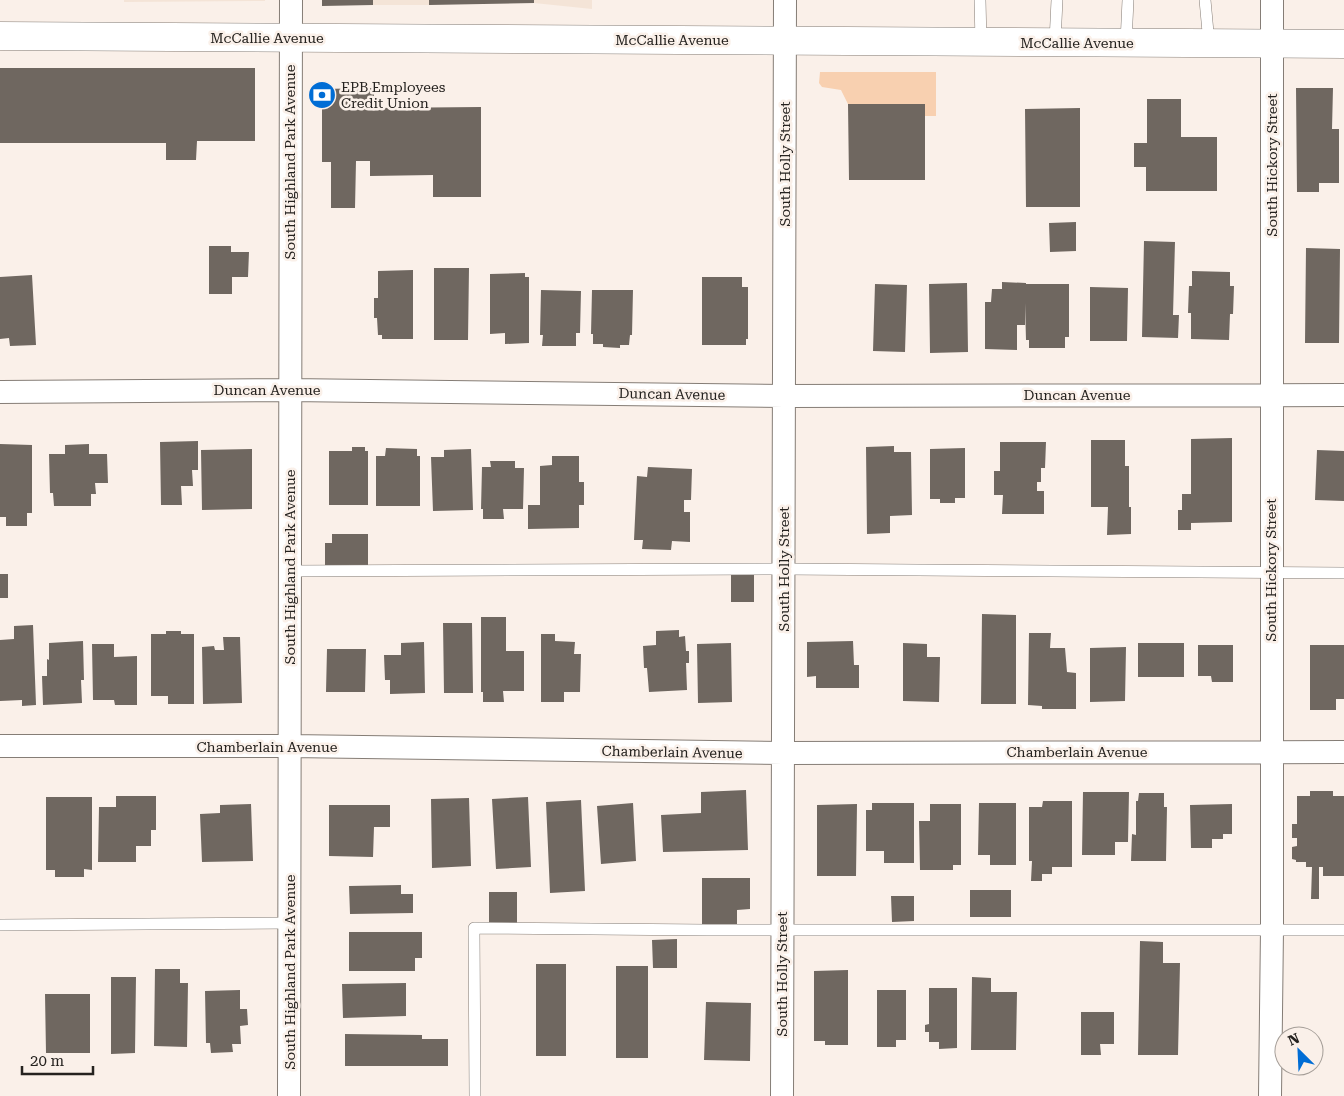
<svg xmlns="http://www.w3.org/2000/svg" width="1344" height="1096" font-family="'Roboto Serif',serif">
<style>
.built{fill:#f4e4d7}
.green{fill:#f8d0b0}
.building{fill:#6f6760}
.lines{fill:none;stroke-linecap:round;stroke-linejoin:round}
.service-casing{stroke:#857d76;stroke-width:12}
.minor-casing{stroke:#857d76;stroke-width:24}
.secondary-casing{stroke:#857d76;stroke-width:29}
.service{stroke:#fff;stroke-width:11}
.minor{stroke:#fff;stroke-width:22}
.secondary{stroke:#fff;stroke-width:28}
.labels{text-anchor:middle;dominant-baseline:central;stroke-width:5;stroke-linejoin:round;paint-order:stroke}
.street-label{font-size:14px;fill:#25221f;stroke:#faf0e9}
.poi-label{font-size:14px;fill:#25221f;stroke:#faf0e9;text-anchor:start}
</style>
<rect width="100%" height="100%" fill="#faf0e9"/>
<!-- built -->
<path class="built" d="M124,0H265V1L124,2Z
M373,0H429V5H373Z
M534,0H592V9L534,3Z"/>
<!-- green -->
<path class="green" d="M820,72H936V116H925V104H848L841,90L822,87L819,83Z"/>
<!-- building -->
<path class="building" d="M322,0H373V5L322,6Z
M429,0H534V3L429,5Z
M0,68H255V141H197L196,160H166V143H0Z
M374,88V108L481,107V197H433V175L370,176V161H356L355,208H331V162H322V89Z
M1296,88H1333L1332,129H1339V183H1319V192H1297Z
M1147,99H1181V137H1217V191H1146V167H1134V143H1147Z
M848,104H925V180H849Z
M1080,108V207H1026L1025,109Z
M1076,222V251L1050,252L1049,223Z
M1144,241L1175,242L1173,315H1179L1178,338L1142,337Z
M209,246H231V252H249L248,277H232V294H209Z
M1306,248L1340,249L1339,343H1305Z
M434,268H469L468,340H434Z
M413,270V339H382V335H378L377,318H374V298H378V271Z
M1192,271L1230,272V286H1234L1233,314H1230L1229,340L1191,339V313H1188L1189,286H1192Z
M525,273V277H529V343L505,344V333L490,334V274Z
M32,275L36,345L10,346L9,338L0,339V277Z
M702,277H742V287H748V339H746V345H702Z
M1002,282L1026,283V284H1069V337H1065V348H1029V340H1026L1025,303V325H1017V350L985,349V302H991L992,289H1002Z
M967,283L968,352L930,353L929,284Z
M875,284L907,285L905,352L873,351Z
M1090,287L1128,288L1127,341H1090Z
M541,290L581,291L580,333H576V346H542L543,335H540Z
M592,290H633L632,335H630L629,345H620V348L603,347V344H593V334H591Z
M1232,438V522L1191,523V530H1178V510H1182V494H1191V439Z
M1091,440H1125V466H1129V507H1131V534L1107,535L1108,507H1091Z
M198,441V470H192L193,486H181L182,505H161L160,442Z
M1000,442H1046L1045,468H1041V482H1037V491H1044V514H1002L1003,495H994V471H1000Z
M0,444L32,445V513H27V526H6V517H0Z
M89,444V454H107L108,483H95L96,494H91V506H54L53,493H50L49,454H65V445Z
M894,446V452H911L912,515L890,516V533L867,534L866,447Z
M352,447H365V451H368V505H329V451H352Z
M386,448L417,449V456H420V506H376V456H385Z
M965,448V498H955V503H940V499H930V449Z
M252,449V509L202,510L201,450Z
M471,449L473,510L433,511L431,457H444V450Z
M1317,450L1344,451V501L1315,500Z
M552,456H579V482H584V505H579V528L528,529V505H540V466L552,465Z
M490,461H515V468H524L523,509H503L504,519H483V509H481L482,467H491Z
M648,467L692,469L691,500H684V512H690V542L672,541L671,550L642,549L643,540H634L637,476L647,477Z
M332,534H368V568H325V543H332Z
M0,574H8V598H0Z
M731,575H754V602H731Z
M982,614L1016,615V704H981Z
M481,617H506V651H524V691H503L504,702H483V692H481Z
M443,623H472L473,693H444Z
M33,625L36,705L22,706V700L0,701V640L14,639V626Z
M679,630V637L685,636L686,651H689V663H686L687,690L649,692L647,668H644L643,646L656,645V631Z
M166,631H181V634H194V704H168V696H151V634H166Z
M1029,633H1051L1050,648H1065L1067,672L1076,673V709H1042V706L1028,705Z
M541,634H555V641L575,642L574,654H581L580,692H564V702H541Z
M223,637H240L242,703L203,704L202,647L214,646L215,650H224Z
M83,641L84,680H81L82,703L43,705L42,676H47V659L49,660V643Z
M853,641L854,665H859V688H816V676L807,677V642Z
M424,642L425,693L390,694V680H385L384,655H401V643Z
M731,643L732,702L698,703L697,644Z
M903,643L927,644V657H940L939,702L903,701Z
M1138,643H1184V677H1138Z
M92,644H114V657L137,656V705H115L114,700H93Z
M1198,645H1233V682H1212L1211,676H1198Z
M1310,645H1344V699H1336V710H1310Z
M1126,647L1125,701L1090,702V648Z
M327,649H366L365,692H326Z
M746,790L748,850L663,852L661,815L701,813V792Z
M1310,791H1333V796H1344V876H1323V867H1319V899H1311L1312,867H1306V862H1296V860L1292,859V847L1297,846V838H1292V824H1297V796H1310Z
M1083,792H1129L1128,842H1115V855H1082Z
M1139,793H1164V807H1167L1166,861H1131L1132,834L1136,835V801H1138Z
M116,796H156V830H151V846H136V862H98L99,807H116Z
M46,797H92V870L84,869V877H55V870H46Z
M528,797L531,867L496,869L492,799Z
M469,798L471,866L432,868L431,799Z
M581,800L585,891L550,893L546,802Z
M1043,801H1072V867H1052V874H1042V881H1031L1032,861H1029V807H1042Z
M633,803L636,861L601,864L597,806Z
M872,803H914V863H884V851H866V810H872Z
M979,803H1016V865H990V855H978Z
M251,804L253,861L202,862L200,814L220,813V805Z
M857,804L856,876H817V805Z
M930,804H961V865H953V870H920L919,821H930Z
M1232,804V834H1223V839H1212V848H1191L1190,805Z
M329,805H390V827H374L373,857L329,856Z
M702,878H750V909L737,910V927L702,928Z
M401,885V894H413V913L350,914L349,886Z
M970,890H1011V917H970Z
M489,892H517V926H489Z
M891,896H914V921L892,922Z
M349,932H422V958H415V971H349Z
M677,939V968H653L652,940Z
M1140,941L1163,942V963H1180L1178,1055H1138Z
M536,964H566V1056H536Z
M616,966H648V1058H616Z
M155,969H180V983H188L187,1047L154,1046Z
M848,970V1045H825V1041H814V971Z
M111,977H136L135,1053L111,1054Z
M972,977L991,978V992H1017L1016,1050H971Z
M406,983V1016L343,1018L342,984Z
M929,988H957V1048L939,1049V1042H929V1032H925V1025L929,1024Z
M240,990V1009H247L248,1025L240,1026L241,1044H232L233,1052L211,1053L210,1043H206L205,991Z
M877,990H906V1040H896V1047H877Z
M45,994H90V1053H46Z
M706,1002L751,1003L750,1061L704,1060Z
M1081,1012H1114V1044H1100L1101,1055H1081Z
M345,1034L422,1035V1039H448V1066H345Z"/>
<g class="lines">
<!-- service casing -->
<g class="service-casing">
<path id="service" d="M980,0L981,42
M1205,0L1209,43
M1055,42L1057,0
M1126,43L1128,0
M290,571L784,569L1344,573
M0,925L290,923
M475,1096L474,928L707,930H1344"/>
</g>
<!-- minor casing -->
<g class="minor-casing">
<path id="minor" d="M0,392L290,390L784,396L1344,395
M0,746H290L783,753L1344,752
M289,1096L291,0
M782,1096L785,0
M1270,1096L1272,929V0"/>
</g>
<!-- secondary casing -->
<g class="secondary-casing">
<path id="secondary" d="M0,36L1344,44"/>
</g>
<!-- service -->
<use href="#service" class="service"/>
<!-- minor -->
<use href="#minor" class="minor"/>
<!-- secondary -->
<use href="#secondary" class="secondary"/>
</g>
<!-- icons -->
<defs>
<g id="bank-disc" transform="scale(1.4375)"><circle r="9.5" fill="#006dd5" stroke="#faf0e9"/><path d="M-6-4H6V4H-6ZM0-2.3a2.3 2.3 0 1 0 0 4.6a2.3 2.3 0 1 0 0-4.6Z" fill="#fff"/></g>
</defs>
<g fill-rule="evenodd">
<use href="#bank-disc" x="322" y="95"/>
</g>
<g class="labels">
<!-- street labels -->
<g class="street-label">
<text x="267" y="38">McCallie Avenue</text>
<text x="672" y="40">McCallie Avenue</text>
<text x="1077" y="43">McCallie Avenue</text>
<text transform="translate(290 162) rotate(-90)">South Highland Park Avenue</text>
<text transform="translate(785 164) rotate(-90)">South Holly Street</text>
<text transform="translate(1272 165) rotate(-90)">South Hickory Street</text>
<text x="267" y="390">Duncan Avenue</text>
<text transform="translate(672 394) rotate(1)">Duncan Avenue</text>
<text x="1077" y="395">Duncan Avenue</text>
<text transform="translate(290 567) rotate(-90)">South Highland Park Avenue</text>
<text transform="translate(784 569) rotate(-90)">South Holly Street</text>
<text transform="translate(1271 570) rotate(-90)">South Hickory Street</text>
<text x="267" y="747">Chamberlain Avenue</text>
<text transform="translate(672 752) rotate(1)">Chamberlain Avenue</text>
<text x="1077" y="752">Chamberlain Avenue</text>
<text transform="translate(290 972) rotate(-90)">South Highland Park Avenue</text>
<text transform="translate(782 974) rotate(-90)">South Holly Street</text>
</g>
<!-- poi labels -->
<g class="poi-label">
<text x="341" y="87">EPB Employees<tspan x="341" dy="16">Credit Union</tspan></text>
</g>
</g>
<!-- north arrow -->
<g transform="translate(1299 1051) rotate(336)"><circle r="24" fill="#faf0e9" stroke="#a59e98"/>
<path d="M0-4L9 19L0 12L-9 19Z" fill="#006dd5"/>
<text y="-8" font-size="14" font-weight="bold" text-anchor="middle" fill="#25221f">N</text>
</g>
<!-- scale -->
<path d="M22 1066v8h71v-8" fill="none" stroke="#25221f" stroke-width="2.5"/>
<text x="30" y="1066" font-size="15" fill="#25221f" stroke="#faf0e9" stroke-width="4" paint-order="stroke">20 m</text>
</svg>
